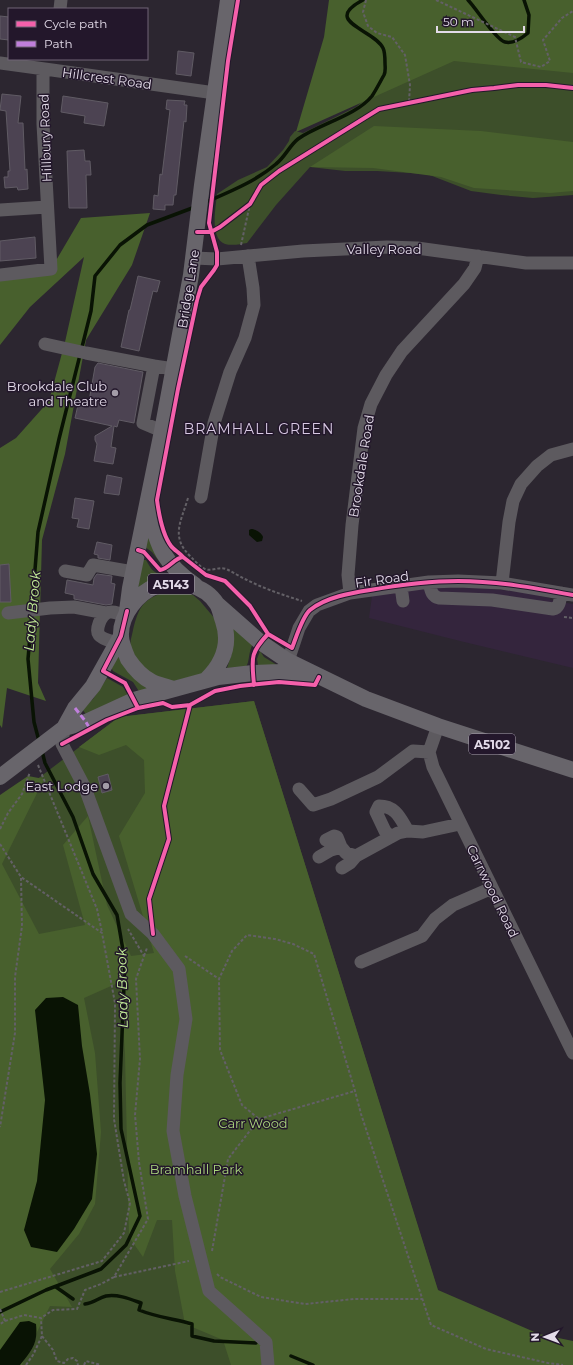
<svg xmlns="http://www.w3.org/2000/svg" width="573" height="1365" font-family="Montserrat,sans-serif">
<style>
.built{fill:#34253d}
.green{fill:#3d4f2a}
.forest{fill:#48602d}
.water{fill:#091304}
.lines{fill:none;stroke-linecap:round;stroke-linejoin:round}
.stream{stroke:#091304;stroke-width:3.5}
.building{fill:#4c4352;stroke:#605b64}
.path{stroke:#636066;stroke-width:2;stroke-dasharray:3 2;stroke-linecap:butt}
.minor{stroke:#5d5a5f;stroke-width:13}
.major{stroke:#68656b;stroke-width:16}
.quiet{stroke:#c07fdc;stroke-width:3;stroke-dasharray:6 3;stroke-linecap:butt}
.cycleway-casing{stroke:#23172b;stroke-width:6}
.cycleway{stroke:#f560ab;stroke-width:4}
.poi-dot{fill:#a39ca8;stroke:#23172b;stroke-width:1.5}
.labels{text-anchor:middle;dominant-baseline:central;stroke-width:3;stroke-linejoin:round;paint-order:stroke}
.shield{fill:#23172b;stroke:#a9a0b0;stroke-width:1}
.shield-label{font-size:12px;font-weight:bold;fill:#e3dbe9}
.street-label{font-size:13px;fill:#e3dbe9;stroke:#23172b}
.poi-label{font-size:13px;fill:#e3dbe9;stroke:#23172b;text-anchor:end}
.park-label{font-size:13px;fill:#aad57d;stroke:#23172b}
.neighbourhood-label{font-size:14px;letter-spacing:1px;fill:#d8c9e3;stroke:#23172b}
.water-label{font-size:14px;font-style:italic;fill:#c4f097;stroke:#23172b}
</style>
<rect width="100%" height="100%" fill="#2c2630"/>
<!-- built -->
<path class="built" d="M444,587L480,588L522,592L550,598V600L573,604V668L460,641L369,618L372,596L395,591Z"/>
<!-- green -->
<path class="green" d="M573,0V195L533,198L501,195L471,191L427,174L377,171H345L310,167L276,205L247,243C241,244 232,246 225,244C209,238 216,206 217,194L238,180L267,167L283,150L289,141L290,137L295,131L303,133L356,107L369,96Z
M147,535L162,563L161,564L152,552L145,547Z
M142,560H146C153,573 156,575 170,574L172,576L141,590L138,587Z
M168,591H182L193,595L200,601L216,620L222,646L203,674L170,682L147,675C143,669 132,655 131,649C129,643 132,636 133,630C139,606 143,599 168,591Z
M232,627L253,644C248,652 250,661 246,667L227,668L232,653Z
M260,651L264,657L277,665H258L257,659Z
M117,655L130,674L148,689L140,693L133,682L113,671L111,667Z
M107,678L123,687L128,695L88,717L82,709L93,699Z
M254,701L461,1365H0V805L40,777L119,717Z"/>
<!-- forest -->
<path class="forest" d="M329,0H573V73L454,61L296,132L324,37Z
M374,126L481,131L573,142V191L550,193L474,188L441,177L373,168L310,167Z
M150,213L132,265L86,340L65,454L42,540L38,683L46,701L7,688L2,728L0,725V448L16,438L49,401L65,342L84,257L30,307L0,345V275L51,269L81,218Z
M254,701L438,1290L539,1334L573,1341V1365H231L223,1340L185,1324L175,1271L172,1220H157L143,1257L129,1237L125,1054L120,982L84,998L95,1053L101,1132L95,1204L79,1234L50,1269L72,1307L50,1306L30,1346L22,1365H0V795L28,776L44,779L2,864L39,934L85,925L63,845L88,816L107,905L131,956L154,953L119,836L145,793L144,760L126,745L99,755L79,747L119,717Z"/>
<!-- water -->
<path class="water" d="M251,529C255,529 262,533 263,537L262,541L257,542L249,535V530Z
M63,997L78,1005L82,1046L90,1094L97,1154L92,1199L74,1229L57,1252L31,1247L24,1230L37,1181L45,1100L35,1010L46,998Z
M29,1321L36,1324C38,1344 32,1350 20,1365H0V1350L20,1322Z"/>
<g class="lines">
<!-- stream -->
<path class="stream" d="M468,0C476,8 496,40 505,42C513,44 522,38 528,33L529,15L524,0
M204,203C229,192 255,182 276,164C285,157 290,145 298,139C319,124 356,116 372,96C376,90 380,82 384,75C386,71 385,67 385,63C385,58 385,52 383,48C374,29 321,22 363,0
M32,607L38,532L59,439L91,311L95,276L120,245L147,225L195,207
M32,613L28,659L34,722L39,741
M56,1287L73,1299
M85,1304C94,1303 98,1298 106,1296C118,1294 130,1299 141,1303L139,1310C156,1317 174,1319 192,1324V1336L214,1341L256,1343
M0,1312L46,1290L101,1269L126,1245L140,1216L121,1129L120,1083L125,962L117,915L93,874L73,817L45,763L42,751
M291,1356L313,1365"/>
</g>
<!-- building -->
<path class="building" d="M0,16L9,17V40L0,39Z
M178,51L194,53L191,76L176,74Z
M2,94L21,96L18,123H23L25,170L27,169L28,189L18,190L17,187L5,188L4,177H8V171H10L6,111L0,110Z
M63,96L108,103L104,126L84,123L85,116L61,112Z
M167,100L185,101L184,105H187L186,122L184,121L183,130L176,195H174L173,205H165V210L153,209L154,195L158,196L160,174L162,175L170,110L166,109Z
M84,150L85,161H90L91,175H86L87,208H69L67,151Z
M35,237L36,258L0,261V241Z
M138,276L160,281L157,292L153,291L149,307L139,351L121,347L129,310H130Z
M98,363L143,372L134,423L119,420L117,427L114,426L111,447L116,448L113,464L94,461L97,444L95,440V436L112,426L75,418L78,405L88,407L95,367Z
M107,475L122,478L119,495L104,493Z
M75,498L94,501L89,529L77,527L79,519L72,518Z
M97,542L112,545L110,560L98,558V555L94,554Z
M9,564L11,602H0V565Z
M97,574L112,576L111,583L115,584L112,604L106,605L74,599V595L65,593L67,580L93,585L94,578Z
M108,774L112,790L102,793L98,777Z"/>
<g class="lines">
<!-- path -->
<path class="path" d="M366,0L363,12L368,26L377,33L392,37L405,55L410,85L409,102
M436,0L515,37L521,62L541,67L550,61L543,40L562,18L573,11
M241,245L250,204
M188,498C181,522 170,537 191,557C195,561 200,567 205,569C212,572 219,566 226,569C233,572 240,577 247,580C265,589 283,595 302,601
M564,617L573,618
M38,765L97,909L102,932
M0,829L8,813L22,794L30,772
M0,844L21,877L22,926L15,977V1033L0,1127
M144,956L147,948
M185,956L219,979L232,951L247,935L275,939L293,944L314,954L355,1091L361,1114L431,1325L486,1349L548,1363L563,1365
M259,1119L355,1091
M212,1251L228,1159L259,1119L242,1105L220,1050L219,979
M217,1274L220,1277L261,1297L305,1304L354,1299H422
M114,1277L189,1261
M0,1292L102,1261L124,1233L130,1203L124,1181L114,1119L115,1003L102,933L21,877
M0,1309L5,1321L0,1324
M5,1321L24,1315L41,1318L53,1310L77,1309L85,1290L101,1284L114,1277L148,1219L139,1162L135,1115L140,1059L136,979L144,956L128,929
M42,1336L53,1350L57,1361L64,1363L68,1359L73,1358L77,1361L78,1365
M26,1365L33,1355L42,1336L41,1318
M84,1365L86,1361L101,1365"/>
<!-- minor -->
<path class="minor" d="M60,9L61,0
M0,63L52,70L215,93
M0,210L47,207
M194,258L217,259L303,251L387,247L417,248L526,263H573
M0,275L51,269L43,124V69
M45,344L86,353L154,366
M162,431L143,423L154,366L174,369
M201,497L214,423L230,372L245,338L254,305L253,288L248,256
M65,571L87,575L93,565L133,572
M429,582C431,590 431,596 439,598L492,600L553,609C560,608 560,599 561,593
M502,583L509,522L513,501L521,484L537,466L551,455L573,449
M401,586L403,601
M350,593L348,575L352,525L364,428L371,404L386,375L402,351L464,284L475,268L478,256
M8,613L50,608L74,607L106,613
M117,643C112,641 103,640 99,635C95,630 101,615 107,613C112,610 120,614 126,616
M283,668L288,661L299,628L309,611L317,605L350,593L429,582L458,581L502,583L573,595
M438,726L429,752L433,767L573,1053
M64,728L62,744L85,788L131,914L153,934L179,969L186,1019L177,1075L173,1131L185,1196L209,1291L266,1342L268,1365
M299,789L313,805L331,799L378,777L413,751L429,752
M391,837L385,831L376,812L379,806C396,806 400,818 408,831
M326,840L334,836L337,837L341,847
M319,857L331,850L341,847L346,853L356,856L398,833L408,831L423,832L460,824
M342,868L350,863L356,856
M361,962L422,936L435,919L453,905L492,888"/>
<!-- major -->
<path class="major" d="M149,510C157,546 164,564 195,585
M217,604L260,642L288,661L366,699L438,726L573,770
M127,611L130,588L162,431L191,275L202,185L228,0
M173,689C166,686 158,685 152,682C142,677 134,668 128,659C125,652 121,643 121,636C120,615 138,593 156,586C177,578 205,585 217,604C220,609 221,616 223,621C231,644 223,663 207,679
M64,728L86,722L134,700L218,677L253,673L279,672L309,676
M0,777L64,728L75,708L93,686L121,636"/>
<!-- quiet -->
<path class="quiet" d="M75,708L86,722L90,729"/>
<!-- cycleway casing -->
<g class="cycleway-casing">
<path id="cycleway" d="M197,232H211L220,227L250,204L261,185L279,171L379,109L472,90L494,88L518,85H546L573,88
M138,550L144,552L160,570C169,569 174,558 183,557L206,575L225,581L250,606L268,634L292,648C296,638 302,617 310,610C326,597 351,593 370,590C399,585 429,581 458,581C497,581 535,588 573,595
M183,557C180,553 174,550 171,546C162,534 159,515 157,500L178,389L197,300L201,287L214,270L217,265V252L209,223L228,61L238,0
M127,611L121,636L103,671L125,683L138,708
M254,685C252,659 249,654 268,634
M62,744L107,720L138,708L163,703L172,707L190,705L215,691L240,686L279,682L315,685L319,677
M153,934L149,899L169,839L164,806L190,705"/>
</g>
<!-- cycleway -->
<use href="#cycleway" class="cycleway"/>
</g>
<!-- markers -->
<g class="poi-dot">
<circle cx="115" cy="393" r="4"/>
<circle cx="106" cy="786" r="4"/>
</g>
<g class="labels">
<!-- shield labels -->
<g class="shield">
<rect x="148" y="574" width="46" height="20" rx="3"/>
<rect x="469" y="734" width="46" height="20" rx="3"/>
</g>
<g class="shield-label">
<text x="171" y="584">A5143</text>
<text x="492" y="744">A5102</text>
</g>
<!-- street labels -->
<g class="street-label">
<text transform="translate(107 78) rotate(8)">Hillcrest Road</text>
<text transform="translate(45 138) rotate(-92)">Hillbury Road</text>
<text x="384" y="249">Valley Road</text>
<text transform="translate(188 289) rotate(-81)">Bridge Lane</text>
<text transform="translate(361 466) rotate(-81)">Brookdale Road</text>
<text transform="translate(382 579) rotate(-8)">Fir Road</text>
<text transform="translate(493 891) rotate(64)">Carrwood Road</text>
</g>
<!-- poi labels -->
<g class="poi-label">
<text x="107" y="386">Brookdale Club<tspan x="107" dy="15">and Theatre</tspan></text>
<text x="98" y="786">East Lodge</text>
</g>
<!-- park labels -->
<g class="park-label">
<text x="253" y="1123">Carr Wood</text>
<text x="196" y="1169">Bramhall Park</text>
</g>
<!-- neighbourhood labels -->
<g class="neighbourhood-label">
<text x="259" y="429">BRAMHALL GREEN</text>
</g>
<!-- water labels -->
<g class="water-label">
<text transform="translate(32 611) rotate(-85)">Lady Brook</text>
<text transform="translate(122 988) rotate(-91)">Lady Brook</text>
</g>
</g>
<!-- legend -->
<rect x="8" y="8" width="140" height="52" fill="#23172b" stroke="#706577"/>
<rect x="16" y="21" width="20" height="6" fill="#f560ab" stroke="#706577"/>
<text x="44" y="28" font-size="12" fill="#e3dbe9">Cycle path</text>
<rect x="16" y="41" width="20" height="6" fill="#c07fdc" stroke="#706577"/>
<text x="44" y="48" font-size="12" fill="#e3dbe9">Path</text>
<!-- north arrow -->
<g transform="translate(545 1337) rotate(269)" stroke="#23172b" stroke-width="3" paint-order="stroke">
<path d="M0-3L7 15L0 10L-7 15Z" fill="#e3dbe9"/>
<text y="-6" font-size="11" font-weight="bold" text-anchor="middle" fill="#e3dbe9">N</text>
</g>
<!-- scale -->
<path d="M437 26v6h87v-6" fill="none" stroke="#e3dbe9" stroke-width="2"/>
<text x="443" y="26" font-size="12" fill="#e3dbe9" stroke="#23172b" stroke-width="3" paint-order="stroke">50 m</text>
</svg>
